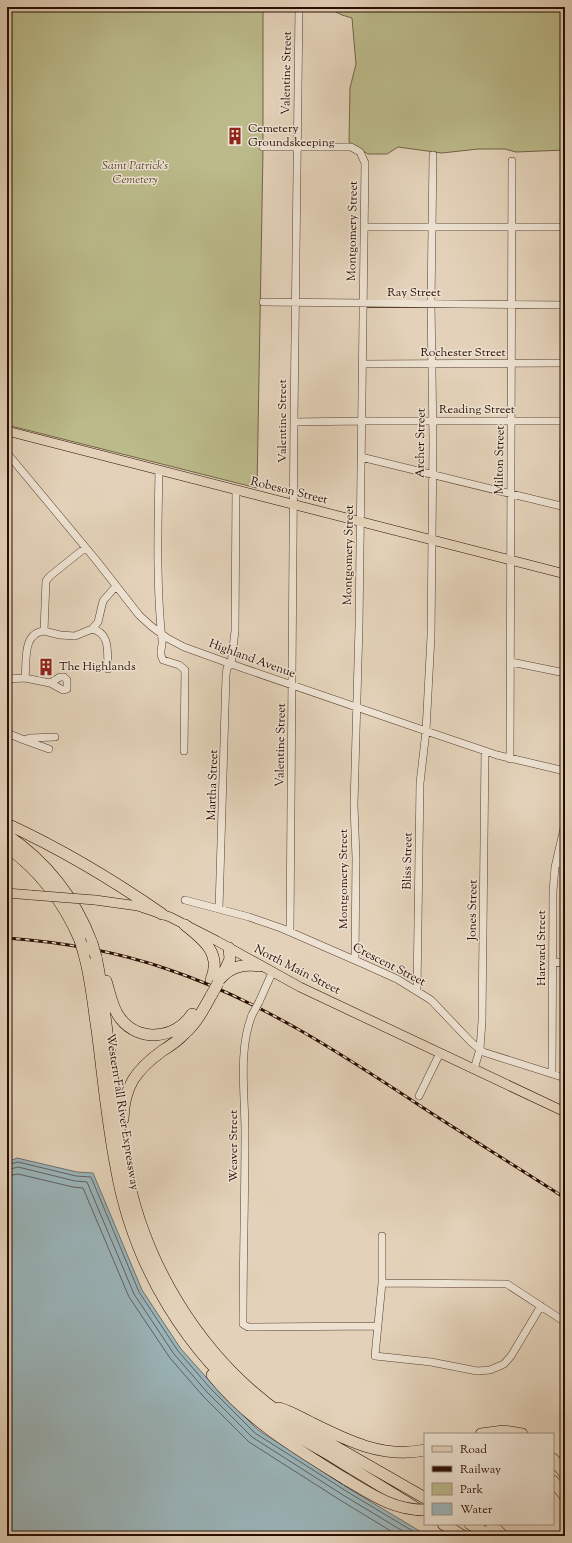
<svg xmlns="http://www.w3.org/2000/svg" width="572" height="1543" font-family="'Sorts Mill Goudy',serif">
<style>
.green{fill:#bbba8a;stroke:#726346}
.water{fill:#9ab5ba;stroke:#6d7170}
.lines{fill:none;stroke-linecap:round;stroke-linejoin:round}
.shore{stroke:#62605e;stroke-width:1}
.minor-casing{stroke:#583e2f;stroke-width:8}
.major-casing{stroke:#290c01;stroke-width:10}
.highway-casing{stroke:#290c01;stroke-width:12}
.minor{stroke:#ede2d2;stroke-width:7}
.major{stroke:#e3d2b9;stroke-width:9}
.highway{stroke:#e3d2b9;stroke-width:11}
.rail-casing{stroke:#290c01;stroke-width:3}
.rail{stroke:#ede2d2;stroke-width:1.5;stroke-dasharray:4.5;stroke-linecap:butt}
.minor-bridge-casing{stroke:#583e2f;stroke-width:8;stroke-linecap:butt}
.major-bridge-casing{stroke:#290c01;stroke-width:10;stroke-linecap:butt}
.highway-bridge-casing{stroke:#290c01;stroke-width:12;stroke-linecap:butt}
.minor-bridge{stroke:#ede2d2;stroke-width:7}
.major-bridge{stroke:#e3d2b9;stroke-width:9}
.highway-bridge{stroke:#e3d2b9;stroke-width:11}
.labels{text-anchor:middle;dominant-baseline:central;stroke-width:3;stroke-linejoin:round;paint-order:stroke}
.street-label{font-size:12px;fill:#290c01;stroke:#ede2d2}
.poi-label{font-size:12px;fill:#290c01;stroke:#ede2d2;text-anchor:start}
.park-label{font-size:12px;font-style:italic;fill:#5c4931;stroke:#ede2d2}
</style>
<rect width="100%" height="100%" fill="#e3d2b9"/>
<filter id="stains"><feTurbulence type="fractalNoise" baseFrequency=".005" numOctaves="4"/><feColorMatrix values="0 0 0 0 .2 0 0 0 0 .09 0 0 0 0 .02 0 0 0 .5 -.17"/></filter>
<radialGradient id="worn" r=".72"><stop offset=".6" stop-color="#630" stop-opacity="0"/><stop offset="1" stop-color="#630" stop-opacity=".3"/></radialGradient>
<!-- green -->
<path class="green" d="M7,7H263V151L257,488L7,425Z
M329,7H565V150L516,152L505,149H478L442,153L398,147L387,154H368L349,142L350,88L356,64L352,18L342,15L330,9Z"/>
<!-- water -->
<path class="water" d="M17,1158L77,1172L93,1173L142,1290L181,1349L214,1386L258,1430L348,1488L428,1536H7V1162Z"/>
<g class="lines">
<!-- shore -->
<path class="shore" d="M7,1165L18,1162L76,1176L91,1177L139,1292L178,1351L211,1389L255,1433L346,1491L421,1536
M7,1170L18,1167L75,1181L87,1182L134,1294L174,1354L207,1392L252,1437L343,1495L411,1536
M7,1176L18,1174L73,1187L83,1188L129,1297L170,1358L203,1396L249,1442L340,1500L399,1536"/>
<!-- minor casing -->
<g class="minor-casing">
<path id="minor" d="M263,147H351L360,152L365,163L359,626L354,805L356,858L355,960
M364,227H565
M263,302L565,305
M362,364L565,363
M294,422L363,421H565
M7,453L96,560L139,615L151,626L167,638L184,647L231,664L426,731L497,755L565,771
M361,457L565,507
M159,470C158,527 156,583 162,640C163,649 158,651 163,660L179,665L185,670L184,751
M563,507L564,421
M92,629C111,633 107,653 108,669
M44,631L60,635L75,636L92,629L98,622L103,601L116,586
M511,662L565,673
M60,677H64L67,680V689L63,690L50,683Z
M25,678C27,662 22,633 44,631L46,581L50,576L85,548
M7,679L25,678L50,683
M7,733L24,740L30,738L55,737
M24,740L49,749
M510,759L512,161
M556,863L565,865
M185,900L249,917L281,928L366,965L397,979L431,1000L471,1042L483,1052L565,1078
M219,909L226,675L227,668L231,664L235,631L236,490
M290,932L294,420L299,7
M553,962L565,963
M417,991L420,783L426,731L431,636L433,441L431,303L433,155
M259,1002L272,973
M252,1015C238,1050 245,1094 245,1132C245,1196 243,1260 243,1324L248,1327L378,1326
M474,1069L480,1049L482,1021L485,751
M552,1073L553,891L555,867L565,824
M419,1096L440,1053
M382,1236V1283L375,1356L431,1362L477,1371L490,1370L504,1364L511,1356L541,1306
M382,1283L507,1284L565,1322"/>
</g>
<!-- major casing -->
<g class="major-casing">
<path id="major" d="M7,431L565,574
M7,893L31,895
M95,900L138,906L170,917L217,941L300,987L565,1112"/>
</g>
<!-- highway casing -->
<g class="highway-casing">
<path id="highway" d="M7,824C61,849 113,880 162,914
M7,835C47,862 75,898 92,943
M7,847C40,871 64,903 80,940
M185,925C204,940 222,954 211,980
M84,954C91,979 93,1004 97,1030C103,1075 107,1122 116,1167C133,1266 188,1357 268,1416C289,1432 311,1444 333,1457C362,1475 391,1492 419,1510
M96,957C101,979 103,1001 106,1024C112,1070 117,1117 125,1162C142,1262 200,1358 284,1416C301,1427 319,1437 336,1447C366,1464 395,1481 425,1498
M223,974L230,959L229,948
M220,979C231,966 244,964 260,966
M106,981C110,993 112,1008 120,1018C139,1043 176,1039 192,1014
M123,1119C124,1086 136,1070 162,1051C170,1046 178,1041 184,1034C197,1023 204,1008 212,994
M212,1375C249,1421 297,1449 347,1480
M279,1408C290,1411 300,1417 310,1422C346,1440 383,1459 425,1450
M481,1434L504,1431L522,1434
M553,1459L565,1474
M553,1481L565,1496
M443,1524L463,1536
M470,1524L491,1536
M491,1524L503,1536"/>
</g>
<!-- minor -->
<use href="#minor" class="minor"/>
<!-- major -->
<use href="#major" class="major"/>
<!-- highway -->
<use href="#highway" class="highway"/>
<!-- rail casing -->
<g class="rail-casing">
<path id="rail" d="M7,938C61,942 115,951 167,969C260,1000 343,1055 425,1109C471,1139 519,1168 565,1198"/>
</g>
<!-- rail -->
<use href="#rail" class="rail"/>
<!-- minor-bridge casing -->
<g class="minor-bridge-casing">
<path id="minor-bridge" d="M252,1015L259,1002"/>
</g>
<!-- major-bridge casing -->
<g class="major-bridge-casing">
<path id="major-bridge" d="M31,895L95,900"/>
</g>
<!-- highway-bridge casing -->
<g class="highway-bridge-casing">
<path id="highway-bridge" d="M80,940L84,954
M92,943L96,957
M212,994L218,983
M347,1480C372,1495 394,1510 425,1510"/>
</g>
<!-- minor-bridge -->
<use href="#minor-bridge" class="minor-bridge"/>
<!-- major-bridge -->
<use href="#major-bridge" class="major-bridge"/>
<!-- highway-bridge -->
<use href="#highway-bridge" class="highway-bridge"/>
</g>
<!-- icons -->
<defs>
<g id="building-bare" transform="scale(1.38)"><path d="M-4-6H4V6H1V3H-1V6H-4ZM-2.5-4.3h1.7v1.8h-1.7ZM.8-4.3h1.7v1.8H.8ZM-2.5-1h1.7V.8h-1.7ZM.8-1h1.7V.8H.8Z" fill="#8f2418" stroke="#ede2d2" stroke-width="2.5" paint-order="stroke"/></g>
</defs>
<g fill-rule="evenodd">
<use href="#building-bare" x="235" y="136"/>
<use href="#building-bare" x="46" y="667"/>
</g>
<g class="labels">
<!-- street labels -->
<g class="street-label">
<text transform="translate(287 73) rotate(-89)">Valentine Street</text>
<text transform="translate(353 231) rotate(-89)">Montgomery Street</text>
<text x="414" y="293">Ray Street</text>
<text x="463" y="353">Rochester Street</text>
<text x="477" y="410">Reading Street</text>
<text transform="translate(283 421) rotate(-90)">Valentine Street</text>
<text transform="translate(421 443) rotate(-89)">Archer Street</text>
<text transform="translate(500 460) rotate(-89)">Milton Street</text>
<text transform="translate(289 491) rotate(14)">Robeson Street</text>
<text transform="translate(349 555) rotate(-89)">Montgomery Street</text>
<text transform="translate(252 659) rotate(20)">Highland Avenue</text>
<text transform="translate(281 745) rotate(-89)">Valentine Street</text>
<text transform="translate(213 785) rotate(-88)">Martha Street</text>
<text transform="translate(408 861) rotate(-89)">Bliss Street</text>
<text transform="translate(344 879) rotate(-90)">Montgomery Street</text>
<text transform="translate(473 910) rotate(-89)">Jones Street</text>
<text transform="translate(542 948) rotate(-90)">Harvard Street</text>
<text transform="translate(389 965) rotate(27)">Crescent Street</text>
<text transform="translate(297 970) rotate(27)">North Main Street</text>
<text transform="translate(122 1112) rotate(81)">Western Fall River Expressway</text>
<text transform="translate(234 1146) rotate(-90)">Weaver Street</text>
</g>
<!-- poi labels -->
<g class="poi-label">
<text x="248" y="129">Cemetery<tspan x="248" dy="14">Groundskeeping</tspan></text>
<text x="59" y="667">The Highlands</text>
</g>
<!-- park labels -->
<g class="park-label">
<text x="135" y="166">Saint Patrick's<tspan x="135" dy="14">Cemetery</tspan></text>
</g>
</g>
<!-- margin -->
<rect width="572" height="1543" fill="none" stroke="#e3d2b9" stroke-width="24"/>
<rect x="8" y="8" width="556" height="1527" fill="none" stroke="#290c01" stroke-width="2"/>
<rect x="12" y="12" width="548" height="1519" fill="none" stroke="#290c01"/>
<!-- legend -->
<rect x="424" y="1433" width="130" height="92" fill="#ede2d2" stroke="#9f8c7e"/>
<rect x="432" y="1446" width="20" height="6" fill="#e3d2b9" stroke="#9f8c7e"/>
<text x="460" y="1453" font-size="12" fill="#290c01">Road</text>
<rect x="432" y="1466" width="20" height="6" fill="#290c01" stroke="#9f8c7e"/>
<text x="460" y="1473" font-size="12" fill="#290c01">Railway</text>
<rect x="432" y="1483" width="20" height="12" fill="#bbba8a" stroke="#9f8c7e"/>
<text x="460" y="1493" font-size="12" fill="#290c01">Park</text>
<rect x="432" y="1503" width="20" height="12" fill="#9ab5ba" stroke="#9f8c7e"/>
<text x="460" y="1513" font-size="12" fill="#290c01">Water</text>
<rect width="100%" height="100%" filter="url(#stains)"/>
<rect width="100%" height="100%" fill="url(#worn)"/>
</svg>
